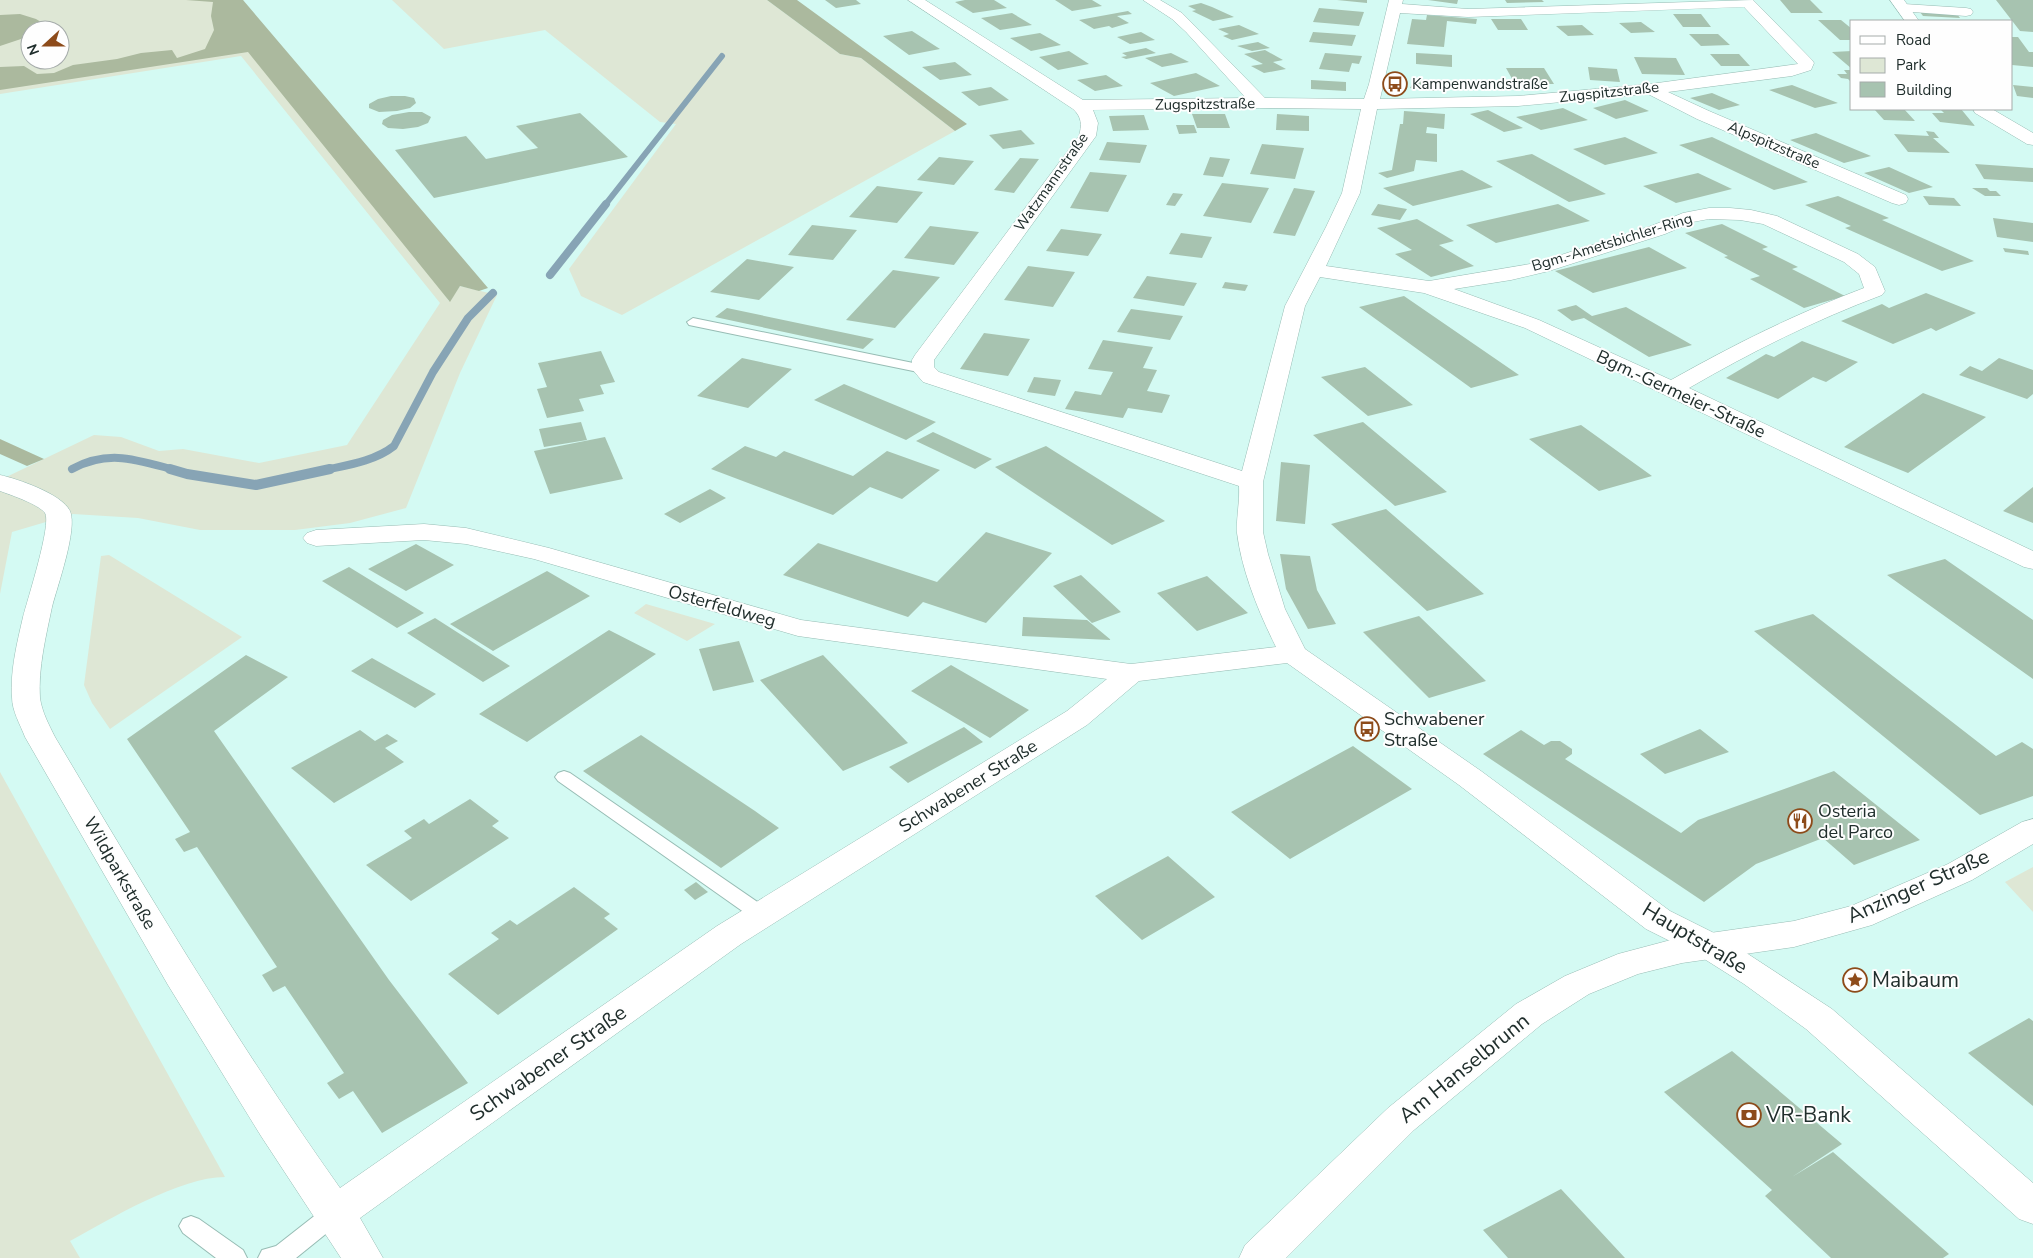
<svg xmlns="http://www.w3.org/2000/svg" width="2033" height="1258" font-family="'Nunito Sans',sans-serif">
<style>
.green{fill:#dee7d5;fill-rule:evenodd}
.forest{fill:#abb99e}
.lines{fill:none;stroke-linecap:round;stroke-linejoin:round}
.stream-far2{stroke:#87a4b5;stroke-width:6}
.stream-far1{stroke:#87a4b5;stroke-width:8}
.stream{stroke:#87a4b5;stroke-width:10}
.building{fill:#a7c3b0}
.lane-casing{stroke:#97bcb4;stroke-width:2}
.street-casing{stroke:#97bcb4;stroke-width:1}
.secondary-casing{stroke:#97bcb4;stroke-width:1}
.lane{fill:#fff;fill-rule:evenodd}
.street{fill:#fff;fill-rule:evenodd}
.secondary{fill:#fff;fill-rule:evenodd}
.labels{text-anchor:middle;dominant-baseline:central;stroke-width:4;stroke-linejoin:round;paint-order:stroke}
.far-poi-label{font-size:15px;fill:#202e2c;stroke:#fefefe;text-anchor:start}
.far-street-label{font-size:15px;fill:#202e2c;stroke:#fefefe}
.street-label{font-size:18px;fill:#202e2c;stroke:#fefefe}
.poi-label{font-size:18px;fill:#202e2c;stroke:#fefefe;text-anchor:start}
.near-street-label{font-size:21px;fill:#202e2c;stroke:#fefefe}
.near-poi-label{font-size:21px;fill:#202e2c;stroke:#fefefe;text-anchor:start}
</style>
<rect width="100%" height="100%" fill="#d4faf3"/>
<!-- green -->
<path class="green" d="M0,0H243L449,301L460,286L497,295L460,373L406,508L350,523L295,530H200L138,518L73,514L12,532L0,594V480L94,435L121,437L159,451L183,449L259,463L347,445L440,303L241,56L0,94ZM30,30H60V60H30Z
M392,0H767L840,54L861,58L955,131L622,315L581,296L569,269L676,124L660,122L545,30L444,49Z
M109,555L242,637L110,729L92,703L84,685L101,556Z
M646,604L715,624L687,641L634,613Z
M0,772L225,1177C180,1177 110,1219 70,1241L80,1258H0Z
M2033,867V912L2005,882Z"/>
<!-- forest -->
<path class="forest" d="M186,0H243L488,288L479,291L460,286L450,302L248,52L0,90V67L24,66L37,74L54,73L73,65L117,59L141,53L172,50L177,58L205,49L214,30L211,16L213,2Z
M767,0H797L967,124L955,131L861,58L840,54Z
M20,14L36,19L46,25L41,30H30V36L0,46V15Z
M0,439L44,459L27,466L0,454Z"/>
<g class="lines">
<!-- stream-far2 -->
<path class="stream-far2" d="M605,205L722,56"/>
<!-- stream-far1 -->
<path class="stream-far1" d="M550,275L606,204
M72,469C109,449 137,460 175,470
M325,470C348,465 375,461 394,446L433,372L468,318L493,293"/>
<!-- stream -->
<path class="stream" d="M170,469L187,474L256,485L330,469"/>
</g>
<!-- building -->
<path class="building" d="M825,0H856L861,4L836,8Z
M965,0H994L1007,8L973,13L955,2Z
M1055,0H1092L1102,6L1072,11Z
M1337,0H1367V3Z
M1428,0H1458L1457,4Z
M1505,0H1542L1544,2L1507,3Z
M1780,0H1810L1823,13H1791Z
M1996,0H2033V32L2020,31Z
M1201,3L1212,7L1234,17L1213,21L1192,11L1196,10L1188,6Z
M1319,8L1364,12L1359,26L1313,22Z
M1128,11L1132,14L1117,16L1129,23L1112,28L1109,26L1094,29L1079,20Z
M1920,12L1957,14L1960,18L1923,16Z
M1012,13L1032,25L1000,30L981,18Z
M1673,14H1701L1711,27H1683Z
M1427,15L1477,19L1476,24L1447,21L1444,47L1407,44L1412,19L1426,20Z
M1491,19H1521L1528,30H1498Z
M1818,20H1841L1852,29V40H1840Z
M1641,22L1655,32L1631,33L1619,23Z
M1239,25L1259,34L1232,40L1223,36L1229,34L1218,29Z
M1582,25L1594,35L1568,36L1556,26Z
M912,31L940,49L909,55L883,36Z
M1141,32L1155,40L1130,44L1117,37Z
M1313,32L1356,35L1352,46L1309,42Z
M1040,33L1061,45L1031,51L1010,38Z
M1689,34H1718L1730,45L1701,46Z
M2012,37H2018L2029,52H2033V67L2012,65Z
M1258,42L1270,48L1252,51L1237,46Z
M1146,48L1156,53L1126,59L1121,57L1127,56L1122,53Z
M1265,50L1283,60L1273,62L1286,69L1264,73L1251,66L1263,64L1244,54Z
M1069,51L1089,64L1058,70L1039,57Z
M1852,51V69L1832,52Z
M1171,53L1189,62L1162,67L1145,58Z
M1325,53L1362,56L1359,64L1352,63L1349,72L1319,69Z
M1416,53L1452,55V67L1416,64Z
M1710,54H1739L1750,66H1721Z
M1634,57L1676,58L1685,75L1642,74Z
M955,62L972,75L940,80L922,67Z
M1588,67L1617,69L1620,82L1590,80Z
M1506,68H1544L1554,84H1515Z
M1844,70H1852V83L1848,79L1841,78L1837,74H1847Z
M1196,73L1220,86L1174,96L1150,83Z
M1106,75L1123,86L1095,91L1077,80Z
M1415,79L1439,82L1434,91L1410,88Z
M1311,80L1346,82V91L1311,89Z
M1792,85L1838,103L1815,108L1769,90Z
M2013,85L2033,87V98L2017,96Z
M991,87L1009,100L979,106L961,92Z
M1712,93L1740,105L1719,110L1690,98Z
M391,96H405L414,98L416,103L410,108L397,111L379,112L369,108V104L378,99Z
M1625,100L1649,111L1616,119L1593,108Z
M1563,108L1588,120L1541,130L1516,117Z
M1874,109H1904L1915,121L1884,120Z
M1940,109H1961L1975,126L1940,122L1932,113H1944Z
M1488,110L1523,128L1504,132L1470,114Z
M1404,111L1445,114L1444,129L1427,127L1426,133L1437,134V162L1416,160L1414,171L1387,178L1378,173L1392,170L1400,124H1403Z
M409,112H422L431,117L428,123L418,127L403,129L388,128L382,124L383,120L392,115Z
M580,113L628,157L434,198L395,150L466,136L486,159L538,148L516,126Z
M1192,114H1225L1230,128H1197Z
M1277,114L1309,116V131L1276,130Z
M1144,115L1149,130L1113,131L1109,116Z
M1176,125H1194L1197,133L1179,134Z
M1021,130L1035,144L1003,149L989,135Z
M1926,131L1934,132L1939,138H1933L1950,153L1908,152L1894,134L1929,136Z
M1816,133L1871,156L1844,163L1790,140Z
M1625,137L1658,153L1605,165L1573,149Z
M1712,137L1808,182L1774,190L1679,145Z
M1107,142L1147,145L1140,163L1099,160Z
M1262,144L1304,148L1295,179L1250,174Z
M1532,154L1606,194L1569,202L1496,161Z
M939,157L974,161L954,185L917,180Z
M1210,157L1230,159L1223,177L1203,175Z
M1020,158L1039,159L1014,193L994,190Z
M1975,164L2033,168V182L1984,179Z
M1889,167L1933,187L1909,193L1864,173Z
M1462,170L1493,187L1413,206L1383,188Z
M1090,172L1127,175L1108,212L1070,208Z
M1698,173L1732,189L1676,203L1643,186Z
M1222,183L1269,188L1251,223L1203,216Z
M877,186L923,192L897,223L849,217Z
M1294,188L1315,191L1295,236L1273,233Z
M1972,188H1987L1990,191H1996L2001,196H1985Z
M1173,193L1183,194L1175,206L1166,205Z
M1838,196L1889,218L1882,220L1974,261L1942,271L1845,228L1851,226L1805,205Z
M1923,196L1954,198L1961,206L1929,205Z
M1378,204L1407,209L1400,220L1371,215Z
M1558,204L1590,221L1496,243L1466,225Z
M1993,218L2033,223V242L1997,237Z
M1417,219L1454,241L1439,245L1474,266L1431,277L1395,254L1412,250L1377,228Z
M1722,224L1768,247L1762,249L1798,267L1792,269L1845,296L1804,308L1750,279L1760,276L1724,257L1728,256L1685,233Z
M812,225L857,230L833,260L788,255Z
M930,226L979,232L954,265L904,258Z
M1061,229L1102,234L1088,256L1046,251Z
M1181,233L1212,237L1202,258L1169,254Z
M1649,247L1687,268L1593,293L1555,271Z
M2003,248L2028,251L2029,255L2005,252Z
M747,259L794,267L759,300L710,292Z
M1028,266L1075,272L1053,307L1004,300Z
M893,270L940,277L895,328L846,320Z
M1147,276L1197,283L1184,306L1133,298Z
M1225,282L1248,285L1245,291L1222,288Z
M1926,293L1976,313L1936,331L1931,328L1893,344L1841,321L1882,304L1889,308Z
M1404,296L1519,375L1471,388L1359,307Z
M1576,305L1592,316L1626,307L1692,345L1649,357L1584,318L1572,321L1557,310Z
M727,308L874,339L863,349L715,317Z
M1131,309L1183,316L1170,340L1117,332Z
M984,333L1030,339L1008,376L960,369Z
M1103,340L1153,347L1143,368L1157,370L1147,391L1170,395L1162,413L1128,408L1123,418L1065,409L1075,391L1101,395L1113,372L1088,369Z
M1802,341L1858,362L1826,382L1813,377L1778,399L1726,378L1766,354L1774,357Z
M601,351L615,382L600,385L604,394L579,399L584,411L547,418L537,389L547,387L538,363Z
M742,358L792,369L748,408L697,396Z
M1999,358L2033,370V394L2027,399L1959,375L1970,366L1982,371Z
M1365,367L1413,405L1368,416L1321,377Z
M1034,377L1061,380L1055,396L1027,392Z
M844,384L936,422L906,440L814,400Z
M1923,393L1986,417L1908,473L1844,447Z
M581,422L587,440L544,447L539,429Z
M1363,422L1447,492L1395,506L1313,435Z
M1581,425L1652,476L1599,491L1529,439Z
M933,432L992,459L975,469L916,441Z
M605,437L623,479L550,494L534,451Z
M745,446L776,457L784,451L853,476L887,451L940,470L902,499L870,487L833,515L711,469Z
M1046,446L1165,521L1112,545L995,467Z
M1281,462L1310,465L1305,524L1276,521Z
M2033,487V523L2003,511Z
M710,489L726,498L680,523L664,514Z
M1386,509L1484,594L1427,611L1331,524Z
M986,532L1052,553L986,623L923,602L908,617L783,575L818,543L937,582Z
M416,544L454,565L406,591L368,569Z
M1280,554L1310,556L1317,590L1336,624L1308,629L1286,589Z
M1945,559L2033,620V679L1887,575Z
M349,567L424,613L397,628L322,581Z
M547,571L590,596L493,651L450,624Z
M1081,575L1121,612L1092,623L1053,586Z
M1207,576L1248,613L1197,631L1157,593Z
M1813,614L1996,756L2022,742L2033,749V796L1980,815L1754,631Z
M1419,616L1486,681L1429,698L1363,632Z
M1023,617L1087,620L1111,640L1022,636Z
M435,618L510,666L483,682L407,633Z
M609,630L656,654L527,742L479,714Z
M739,641L754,682L713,691L699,649Z
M246,655L288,677L214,731L389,980L468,1083L382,1133L353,1091L339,1099L327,1083L344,1073L285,986L273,992L262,975L277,967L197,847L184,852L175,839L190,832L127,739Z
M823,655L908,743L843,771L760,680Z
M372,658L436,694L415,708L351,671Z
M951,665L1029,710L990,738L911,691Z
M964,727L983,742L908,783L889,767Z
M1700,729L1729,752L1665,774L1640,754Z
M360,730L375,741L387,734L398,741L385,748L404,762L334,803L291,768Z
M1521,730L1544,745L1551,741H1560L1572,749V754L1565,759L1681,833L1698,820L1834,771L1920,840L1854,865L1823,838L1756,864L1704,902L1483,754Z
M641,735L755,811L779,828L721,868L583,771Z
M1353,746L1412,789L1290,859L1231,812Z
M470,799L499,821L492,826L509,838L411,901L366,865L412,838L404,831L424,819L429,824Z
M1168,856L1215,897L1142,940L1095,896Z
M696,882L708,892L695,900L684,890Z
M574,887L610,914L604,918L618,929L498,1015L448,974L499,939L491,933L510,920L517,925Z
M2029,1018L2033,1021V1106L1968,1053Z
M1732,1051L1842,1144L1792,1177L1833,1152L1949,1254L1943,1258H1831L1765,1196L1772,1190L1664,1092Z
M1561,1189L1625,1258H1508L1483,1230Z"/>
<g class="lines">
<!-- lane casing -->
<g class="lane-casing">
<path id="lane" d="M693,318L923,365L930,369L923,373L689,325L687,322Z
M564,771L570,773L769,910L772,915L769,920L762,922L755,920L558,781L555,777L558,773Z
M335,1203L343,1206L347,1213L343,1220L296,1258H258L262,1250L276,1246L327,1206Z
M191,1216L199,1219L243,1250L247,1258H216L183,1233L179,1226L183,1219Z"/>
</g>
<!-- street casing -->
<g class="street-casing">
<path id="street" d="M908,0H925L1083,100L1246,98L1186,32L1172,19L1143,0H1160L1182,13L1265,98L1364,99L1369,84L1389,0H1403L1402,4L1468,9L1753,0L1812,60L1814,63L1811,70L1792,76L1668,92L1709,111L1906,195L1908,199L1906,203L1899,205L1892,203L1697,119L1648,94L1518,106L1377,109L1360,193L1326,266L1429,281L1536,263L1651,226L1683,213L1709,208H1730L1751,210L1777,216L1858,254L1875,267L1885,291L1882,295C1815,320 1751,352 1689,388L2033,551V569L2024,567L1525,328L1424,293L1320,277L1305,306L1263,482V532L1268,554L1285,609L1305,649L1481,771L1670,911L1722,937L1832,1009L2033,1183V1224L2019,1219L1806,1029L1744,984L1698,955L1646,929L1459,785L1287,663L1139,681L1087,725L741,944L360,1218L383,1258H341L261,1136L168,985L25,737C20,724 12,711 12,697C10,671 17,643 23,617C27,601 52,524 45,513C38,504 11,495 0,491V475C18,479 62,494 70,511C78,529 57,587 52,607C46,636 38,668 40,698C42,712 49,725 55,737C146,890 237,1043 340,1188L717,926L1067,711L1107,679L798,636L534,559L466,544L424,540L316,546L307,543L303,538L307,533L316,530L424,524L466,528L549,548L801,620L1131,664L1276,647C1259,613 1242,572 1237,533C1236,518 1240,502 1239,486L923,382L912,369V360L915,355L1079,136C1082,125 1082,117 1073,109ZM1744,7L1798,64L1650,84L1518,96L1380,99L1400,13L1468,17ZM1260,108L1361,109L1342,193L1326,227L1285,306L1242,471L939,372L934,367V360L1096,136L1098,123L1093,110ZM1709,219L1740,220L1763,224L1844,262L1859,274L1864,288C1797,313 1733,345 1671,380L1539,320L1454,289L1511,280L1549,271L1665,234L1693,222Z
M1904,4L1966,8L1971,9L1973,12L1971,15L1966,16L1899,11L1897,8L1899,5Z"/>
</g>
<!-- secondary casing -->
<g class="secondary-casing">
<path id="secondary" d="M1890,0H1904L1919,21H1905Z
M1973,109H1992L2033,133V145L2027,144L1975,113Z
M2033,819V844L1972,880L1872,925L1794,947L1682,963L1638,974L1589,994L1542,1024L1414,1130L1286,1258H1239L1245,1245L1388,1108L1516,1004L1565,976L1618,954L1682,937L1794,921L1851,906L1948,864L2022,822Z"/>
</g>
<!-- lane -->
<use href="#lane" class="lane"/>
<!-- street -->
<use href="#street" class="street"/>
<!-- secondary -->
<use href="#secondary" class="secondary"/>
</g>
<!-- icons -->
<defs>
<g id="bus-ring" transform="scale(1.25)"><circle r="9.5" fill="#fefefe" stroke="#8d4b1a" stroke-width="1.5"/><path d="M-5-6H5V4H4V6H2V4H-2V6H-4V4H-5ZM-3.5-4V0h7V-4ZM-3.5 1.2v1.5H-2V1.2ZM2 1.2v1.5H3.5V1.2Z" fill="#8d4b1a"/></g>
<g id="restaurant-ring" transform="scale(1.25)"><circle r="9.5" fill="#fefefe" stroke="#8d4b1a" stroke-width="1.5"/><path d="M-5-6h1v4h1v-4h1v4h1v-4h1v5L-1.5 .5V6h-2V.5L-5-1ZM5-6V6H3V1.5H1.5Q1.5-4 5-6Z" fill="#8d4b1a"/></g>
<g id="sight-ring" transform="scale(1.25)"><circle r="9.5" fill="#fefefe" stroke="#8d4b1a" stroke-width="1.5"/><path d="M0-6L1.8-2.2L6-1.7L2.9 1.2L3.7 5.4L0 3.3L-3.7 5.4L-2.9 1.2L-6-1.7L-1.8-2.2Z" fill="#8d4b1a"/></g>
<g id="bank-ring" transform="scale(1.25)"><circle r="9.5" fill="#fefefe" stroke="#8d4b1a" stroke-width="1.5"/><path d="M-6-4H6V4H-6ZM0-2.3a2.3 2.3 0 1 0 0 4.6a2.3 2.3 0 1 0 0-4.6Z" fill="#8d4b1a"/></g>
</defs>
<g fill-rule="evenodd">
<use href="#bus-ring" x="1395" y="84"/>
<use href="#bus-ring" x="1367" y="729"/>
<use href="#restaurant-ring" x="1800" y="821"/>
<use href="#sight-ring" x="1855" y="980"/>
<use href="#bank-ring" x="1749" y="1115"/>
</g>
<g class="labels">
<!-- far-poi labels -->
<g class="far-poi-label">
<text x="1412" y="84">Kampenwandstraße</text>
</g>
<!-- far-street labels -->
<g class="far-street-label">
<text transform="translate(1609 92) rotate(-6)">Zugspitzstraße</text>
<text transform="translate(1205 104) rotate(-1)">Zugspitzstraße</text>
<text transform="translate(1774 145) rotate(23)">Alpspitzstraße</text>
<text transform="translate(1051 182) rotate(-55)">Watzmannstraße</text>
<text transform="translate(1612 242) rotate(-17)">Bgm.-Ametsbichler-Ring</text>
</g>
<!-- street labels -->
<g class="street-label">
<text transform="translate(1681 394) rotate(25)">Bgm.-Germeier-Straße</text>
<text transform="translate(722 606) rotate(16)">Osterfeldweg</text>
<text transform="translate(968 786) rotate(-32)">Schwabener Straße</text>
<text transform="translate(120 873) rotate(60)">Wildparkstraße</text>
</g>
<!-- poi labels -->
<g class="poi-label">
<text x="1384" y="719">Schwabener<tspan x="1384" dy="21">Straße</tspan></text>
<text x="1818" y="811">Osteria<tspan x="1818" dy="21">del Parco</tspan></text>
</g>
<!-- near-street labels -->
<g class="near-street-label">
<text transform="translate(1918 886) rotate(-24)">Anzinger Straße</text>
<text transform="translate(1695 938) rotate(31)">Hauptstraße</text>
<text transform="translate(548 1063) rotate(-35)">Schwabener Straße</text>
<text transform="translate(1464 1068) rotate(-39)">Am Hanselbrunn</text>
</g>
<!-- near-poi labels -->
<g class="near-poi-label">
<text x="1872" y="980">Maibaum</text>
<text x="1766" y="1115">VR-Bank</text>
</g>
</g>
<!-- legend -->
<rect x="1850" y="20" width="162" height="90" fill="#fefefe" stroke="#a5abaa"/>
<rect x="1860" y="36" width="25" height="8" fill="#ffffff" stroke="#a5abaa"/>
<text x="1896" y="45" font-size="15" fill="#202e2c">Road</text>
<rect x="1860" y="58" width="25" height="15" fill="#dee7d5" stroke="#a5abaa"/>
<text x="1896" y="70" font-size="15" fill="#202e2c">Park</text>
<rect x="1860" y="82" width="25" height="15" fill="#a7c3b0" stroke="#a5abaa"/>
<text x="1896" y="95" font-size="15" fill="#202e2c">Building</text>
<!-- north arrow -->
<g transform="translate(45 45) rotate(249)"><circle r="24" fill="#fefefe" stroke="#a5abaa"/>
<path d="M0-4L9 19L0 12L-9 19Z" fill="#8d4b1a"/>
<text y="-8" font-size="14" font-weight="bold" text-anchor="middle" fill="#202e2c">N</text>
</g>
</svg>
